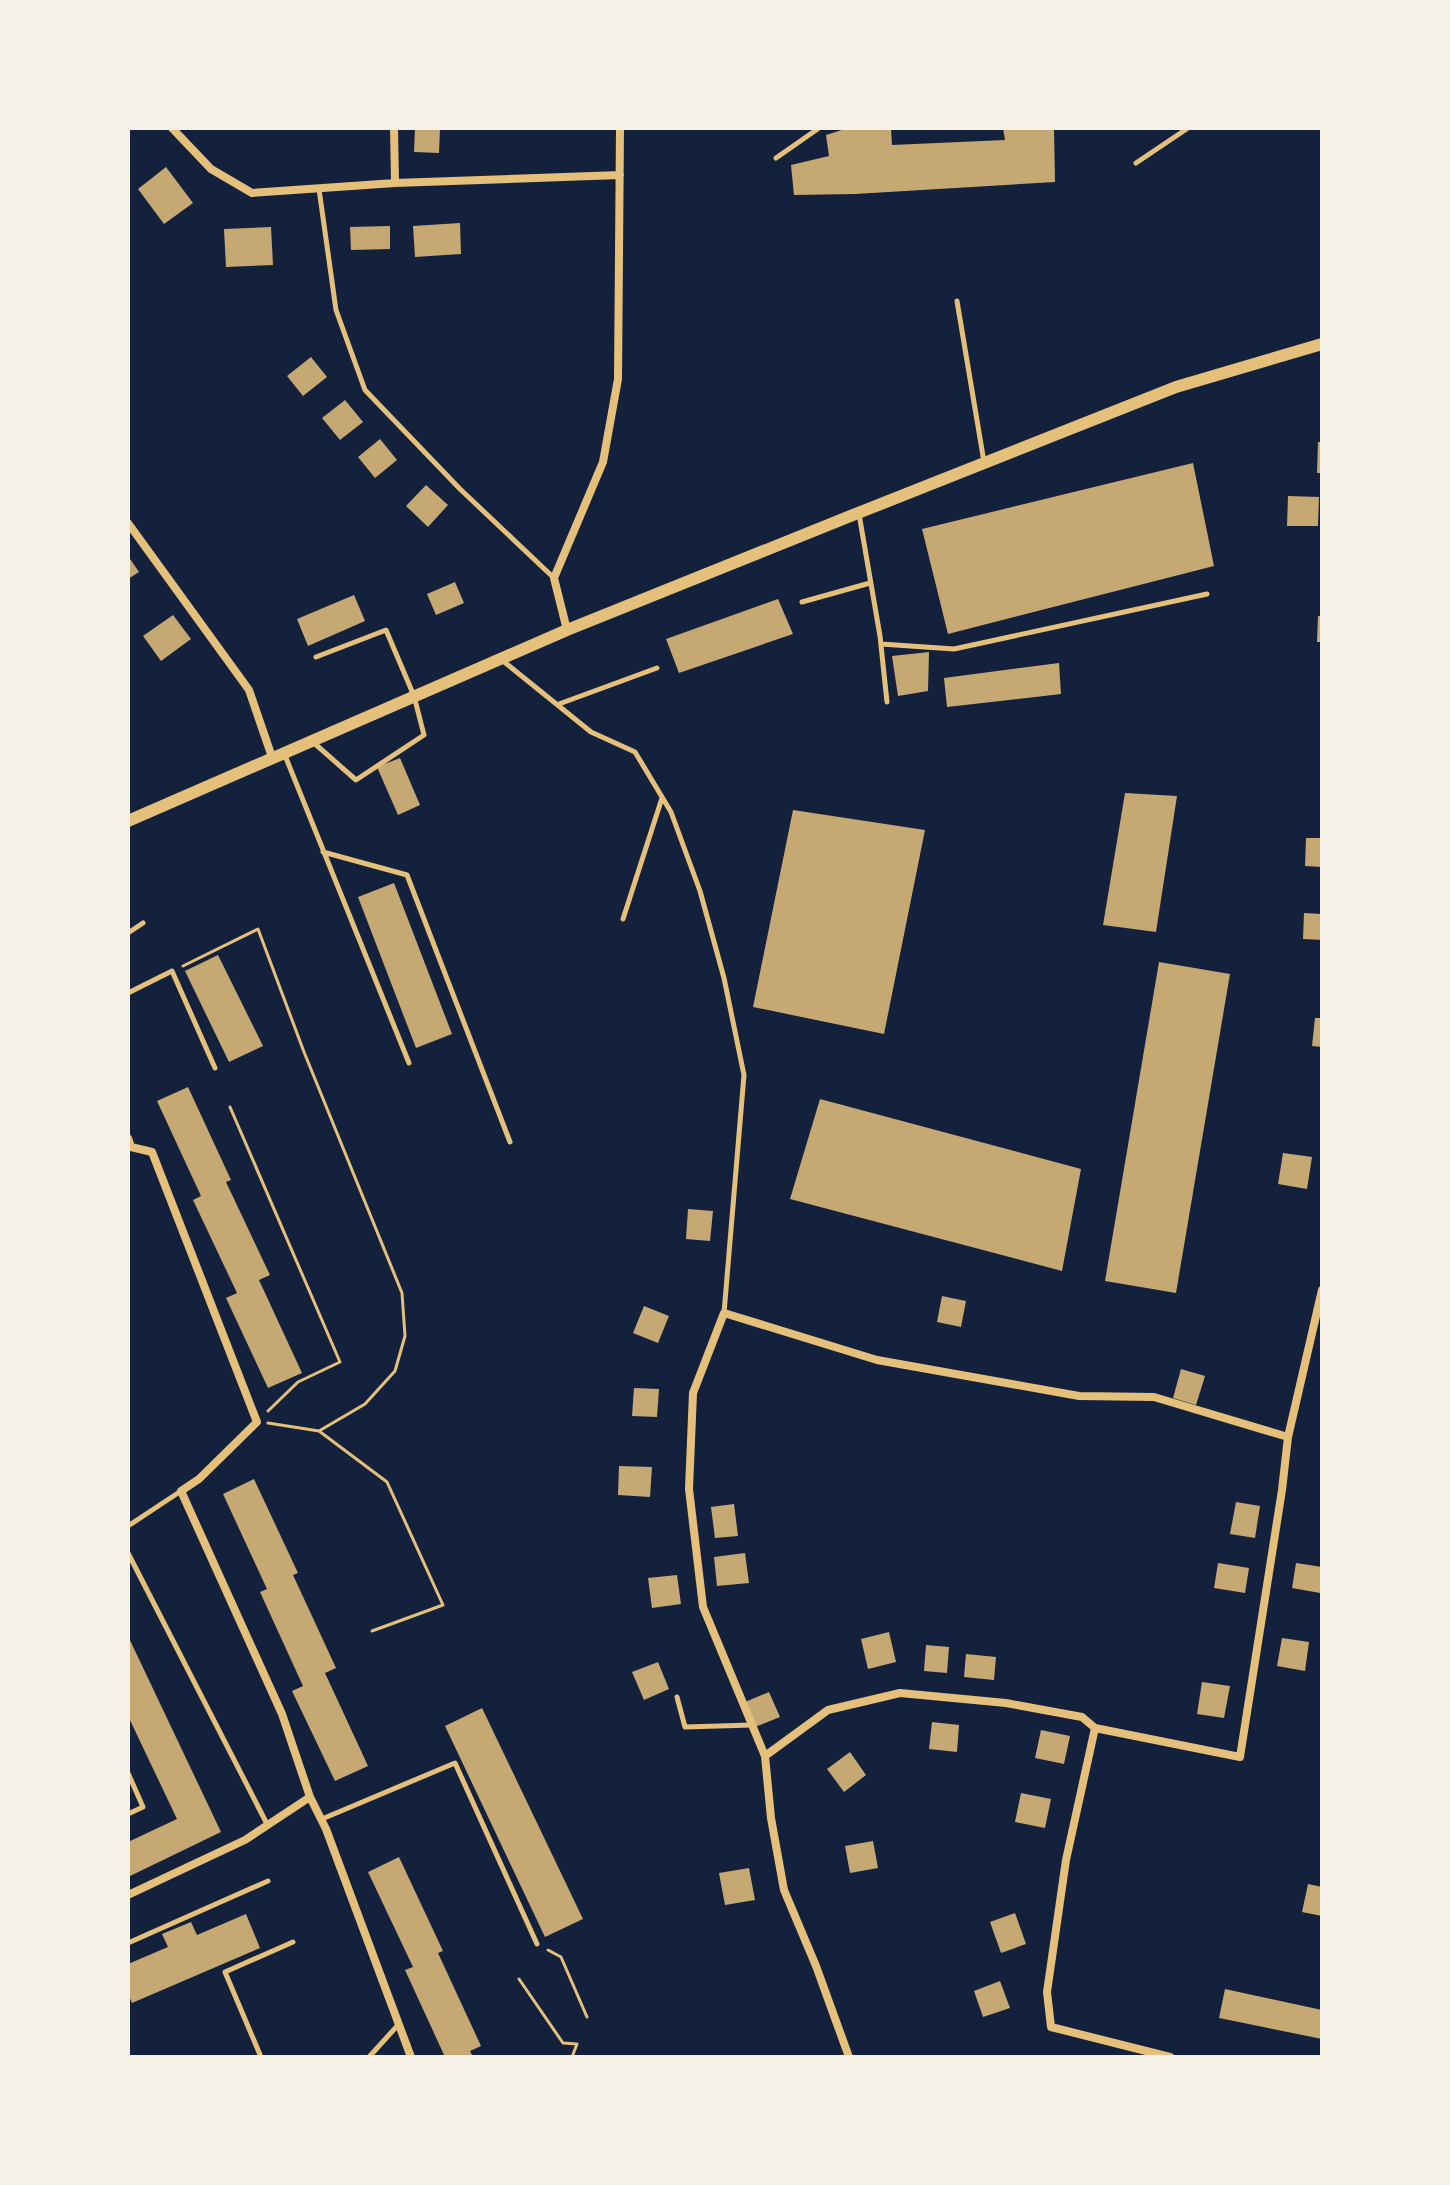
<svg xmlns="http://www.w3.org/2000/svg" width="1450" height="2185" font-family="'IBM Plex Serif',serif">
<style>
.building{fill:#c6a872}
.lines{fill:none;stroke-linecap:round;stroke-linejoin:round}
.path{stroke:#e5c07b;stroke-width:3}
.service{stroke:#e5c07b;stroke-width:5}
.minor{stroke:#e5c07b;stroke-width:8}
.tertiary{stroke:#e5c07b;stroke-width:12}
</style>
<rect width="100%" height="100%" fill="#14213d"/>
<!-- building -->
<path class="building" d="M415,128H440L439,153L414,152Z
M891,128L892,145L1005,140L1003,128H1054L1055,182L855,194L794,195L791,165L829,156L826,135L845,129Z
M166,167L193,203L164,224L138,189Z
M460,223L461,254L415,257L413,226Z
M390,226V249L351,250L350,227Z
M271,227L273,265L226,267L224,229Z
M311,357L327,377L303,396L287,376Z
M345,400L363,422L340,440L322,418Z
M380,439L397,460L375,478L358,457Z
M1318,442H1322V473H1317Z
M1193,463L1214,566L948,634L922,529Z
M426,485L448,505L428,527L406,506Z
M1288,496L1319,497L1318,526H1287Z
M128,556L139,572L128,579Z
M455,582L464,603L436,615L427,594Z
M354,595L365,621L308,646L297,619Z
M778,599L793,634L679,673L666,639Z
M173,615L191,639L161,661L143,636Z
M1318,616H1322V642H1317Z
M929,652L928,691L898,696L892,656Z
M1059,663L1061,694L947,707L944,678Z
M400,758L420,805L398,815L377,767Z
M1125,793L1177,796L1156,932L1103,925Z
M793,810L925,830L884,1034L753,1007Z
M1306,838H1322V867L1305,866Z
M394,883L452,1034L416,1048L358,897Z
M1304,913L1322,914V940L1303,939Z
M218,955L263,1046L229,1062L185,971Z
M1159,962L1230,974L1176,1293L1105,1281Z
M1315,1018H1322V1047L1312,1046Z
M188,1087L231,1180L226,1182L270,1275L259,1280L302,1373L268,1388L226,1298L237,1293L193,1200L201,1196L157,1101Z
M820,1099L1081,1169L1062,1271L790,1199Z
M1283,1153L1312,1157L1307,1189L1278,1184Z
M688,1209L713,1211L710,1241L686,1239Z
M942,1296L966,1301L961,1327L937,1322Z
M644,1306L669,1316L658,1343L633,1333Z
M1181,1369L1205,1376L1196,1405L1173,1398Z
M634,1388L659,1389L657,1417L632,1416Z
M619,1466L652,1467L650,1497L618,1495Z
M254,1479L298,1573L293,1575L336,1668L325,1673L368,1766L335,1781L292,1691L303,1686L260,1592L267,1589L223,1494Z
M1236,1502L1260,1506L1255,1538L1230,1534Z
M734,1504L738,1536L715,1538L711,1507Z
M745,1553L749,1583L717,1586L714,1557Z
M1218,1563L1249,1568L1245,1593L1214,1588Z
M1296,1563L1322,1567L1320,1593L1292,1588Z
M677,1575L681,1604L652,1608L648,1578Z
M889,1632L896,1662L868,1669L861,1639Z
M128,1636L221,1832L128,1877V1842L177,1819L128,1716Z
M1282,1638L1309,1642L1305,1671L1277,1666Z
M926,1645L949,1647L947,1673L924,1671Z
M966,1654L996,1657L994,1680L964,1677Z
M658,1662L669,1689L644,1700L632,1672Z
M1202,1682L1230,1686L1224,1718L1197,1714Z
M769,1692L780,1717L755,1727L745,1702Z
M482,1708L583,1919L545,1937L445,1726Z
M932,1722L959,1725L957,1752L929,1749Z
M1041,1730L1070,1736L1064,1764L1035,1758Z
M850,1752L866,1775L844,1792L827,1769Z
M1021,1793L1051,1799L1045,1828L1015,1822Z
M873,1841L878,1868L850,1873L845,1846Z
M399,1857L443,1951L438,1953L481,2046L470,2051L473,2057H445L405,1970L413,1967L368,1872Z
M749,1868L755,1900L725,1905L719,1873Z
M1308,1884L1322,1887V1916L1302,1912Z
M1015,1913L1026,1944L1001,1953L990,1922Z
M246,1914L260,1948L132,2003L128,1994V1964L168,1947L162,1934L191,1922L197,1935Z
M1000,1981L1010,2008L983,2017L974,1991Z
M1225,1989L1322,2010V2039L1219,2018Z"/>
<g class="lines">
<!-- path -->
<path class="path" d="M183,966L258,929L304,1052L402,1293L405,1336L395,1371L365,1404L319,1431L268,1423
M230,1107L340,1362L298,1382L268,1411
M319,1431L387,1482L443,1605L372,1631
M548,1950L561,1957L587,2017
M519,1979L563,2043L577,2044L572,2057"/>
<!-- service -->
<path class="service" d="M776,158L819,128
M1136,163L1188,128
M319,189L336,310L365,390L460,489L554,578
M957,301L984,462
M859,514L880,636L887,702
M802,602L870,583
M881,644L954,649L1207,594
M503,661L591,732L635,752L671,812L700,891L724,978L744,1075L724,1313
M559,704L657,668
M314,743L356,780L424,735L414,696L386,630L316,657
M284,753L409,1063
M323,852L407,875L510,1142
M623,919L662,798
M128,933L143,923
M128,993L172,971L215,1068
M128,1526L181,1491
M128,1553L267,1824
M677,1697L685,1727L752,1725
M128,1773L143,1807L128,1814
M322,1819L455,1763L537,1944
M128,1943L268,1881
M261,2057L225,1972L293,1942
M369,2057L398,2025"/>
<!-- minor -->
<path class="minor" d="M172,128L211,169L252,193L395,183L620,175
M394,128L395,183
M128,523L249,690L272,757
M567,630L554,578L603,462L618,379L620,128
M128,1138L131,1147L152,1152L257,1422L199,1479L181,1491L282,1714L310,1797L326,1829L411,2057
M1095,1728L1240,1757L1282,1490L1288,1437L1322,1290
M765,1756L828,1710L900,1693L1006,1703L1082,1717L1095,1728L1066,1860L1047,1992L1051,2027L1170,2057
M128,1895L245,1840L310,1797
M849,2057L816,1966L784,1890L771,1818L765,1756L703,1607L689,1489L693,1393L724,1313L877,1360L1079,1396L1154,1397L1288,1437"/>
<!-- tertiary -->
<path class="tertiary" d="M128,821L567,630L858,513L1176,387L1322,344"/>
</g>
<!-- border -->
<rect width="1450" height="2185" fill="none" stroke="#f6f1e7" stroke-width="260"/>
</svg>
